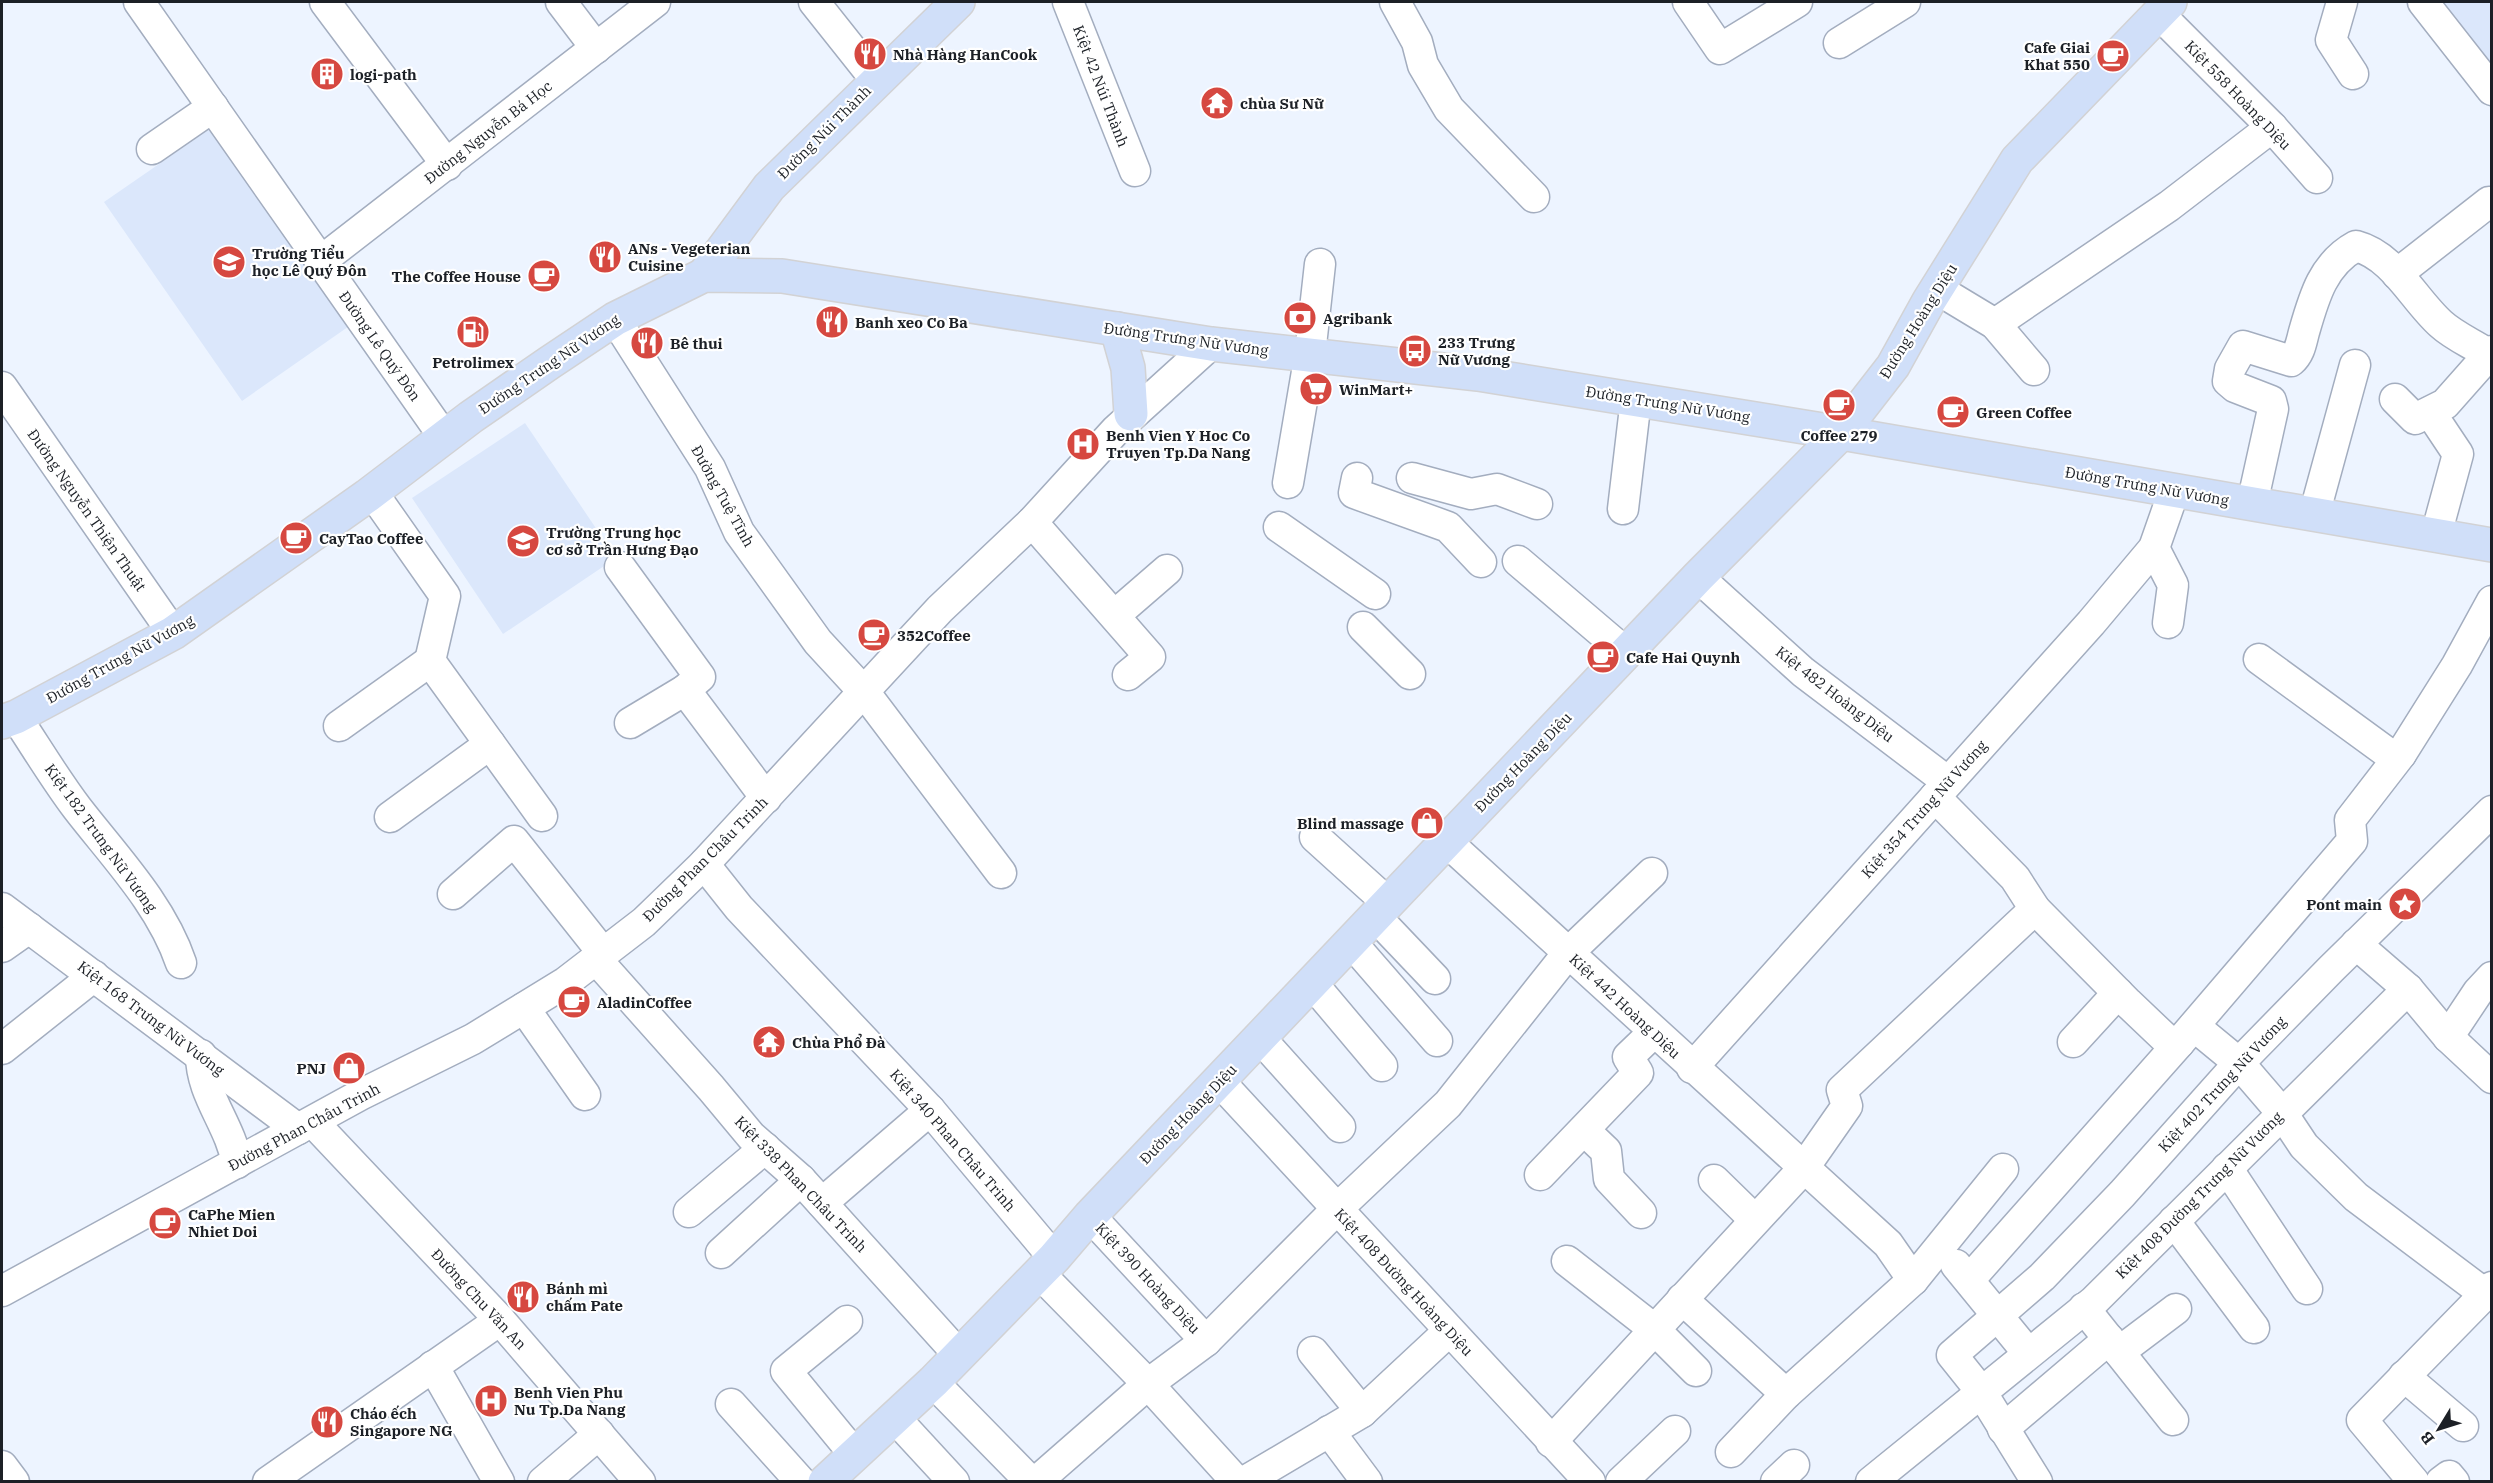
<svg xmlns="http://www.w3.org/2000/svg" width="2493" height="1483" font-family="'IBM Plex Serif',serif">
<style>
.built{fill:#dbe7fb}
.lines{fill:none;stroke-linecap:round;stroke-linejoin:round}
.minor-casing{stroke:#a3adbf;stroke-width:33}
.major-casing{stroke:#d2d2d4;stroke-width:36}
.minor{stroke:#fff;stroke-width:30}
.major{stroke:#d0dff9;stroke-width:33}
.labels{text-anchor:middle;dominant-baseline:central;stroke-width:4.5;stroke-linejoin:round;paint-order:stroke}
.poi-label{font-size:15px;font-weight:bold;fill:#1c2026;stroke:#fff;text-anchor:start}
.street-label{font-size:15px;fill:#1c2026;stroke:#fff}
</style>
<rect width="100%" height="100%" fill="#edf4ff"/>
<g class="built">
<polygon points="2435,2 2491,2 2491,73"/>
<polygon points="217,124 355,322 242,401 104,202"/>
<polygon points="525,423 616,558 503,634 412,498"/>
</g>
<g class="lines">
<defs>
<g id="minor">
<polyline points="139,2 444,437"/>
<polyline points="325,2 447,165"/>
<polyline points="561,2 596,48"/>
<polyline points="814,2 876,80"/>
<polyline points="1068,2 1135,171"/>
<polyline points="1395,2 1417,42 1423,65 1449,109 1534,197"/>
<polyline points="1688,2 1720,49 1797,2"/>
<polyline points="2342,2 2331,40 2353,74"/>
<polyline points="2423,2 2492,90"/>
<polyline points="2158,13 2272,127 2317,178"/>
<polyline points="1839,43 1905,2"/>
<polyline points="152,149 213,107"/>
<polyline points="321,261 655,2"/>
<polyline points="2397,274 2489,202"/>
<polyline points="1937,289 1995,324 2034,370"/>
<polyline points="615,319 710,468 739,532 818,642 865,693 1001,873"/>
<polyline points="1995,324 2169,206 2272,127"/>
<polyline points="2,387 173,633"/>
<polyline points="2395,399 2415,419 2445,404 2492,351"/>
<polyline points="2430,412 2458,454 2436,535"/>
<polyline points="1357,478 1354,493 1448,527 1481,562"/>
<polyline points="1412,478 1471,494 1497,489 1537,504"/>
<polyline points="1288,483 1310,354 1320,264"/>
<polyline points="372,492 445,596 430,661 542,816"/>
<path d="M2252,504l21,-95 -2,-8 -36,-14 -7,-6 2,-12 13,-23 48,15c9,-8 10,-18 13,-29 10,-35 19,-68 52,-86 38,10 57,53 85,78 13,12 32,20 47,30"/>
<polyline points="1623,509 1636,399"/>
<polyline points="2314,515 2355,365"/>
<polyline points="1032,522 1150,657 1128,675"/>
<polyline points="1279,527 1375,594"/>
<polyline points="2154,548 2173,585 2168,623"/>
<polyline points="1518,561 1626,653"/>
<polyline points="620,567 700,677 685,690 630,723"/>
<polyline points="1698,577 1803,672 1948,782"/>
<polyline points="1115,615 1167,570"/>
<polyline points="1363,627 1410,674"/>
<polyline points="2259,659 2392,756 2401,754 2457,665 2492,601"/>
<polyline points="685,690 766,798"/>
<path d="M16,717c20,30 39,62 61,91 37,48 84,96 104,155"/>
<polyline points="339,726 430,661"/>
<polyline points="1935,797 2015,878 2035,909 2128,1003 2167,1040 2179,1043"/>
<polyline points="390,817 490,744"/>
<polyline points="1315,837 1388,903"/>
<polyline points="1447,842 1888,1244 1913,1280"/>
<polyline points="704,864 739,908 930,1110 1054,1258"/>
<polyline points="453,894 514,841 603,953"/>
<polyline points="2,908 298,1129"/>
<polyline points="1375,916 1435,979"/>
<polyline points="1351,942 1437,1041"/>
<polyline points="2356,944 2408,989 2448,1037 2492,1078"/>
<polyline points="2,947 29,928"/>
<polyline points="596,959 711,1088 751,1136 801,1180 959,1355"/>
<polyline points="1312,983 1382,1066"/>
<polyline points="524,1008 585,1095"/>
<polyline points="2194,1026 2239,1063 2282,1113 2304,1146 2356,1197 2485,1294"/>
<polyline points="2448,1037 2478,992 2492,977"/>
<polyline points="1260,1038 1340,1127"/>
<polyline points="2073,1042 2118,993"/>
<polyline points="2,1049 94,976"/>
<path d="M201,1055c0,40 29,69 36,108"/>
<polyline points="1692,1068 2091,623 2154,548 2174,491"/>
<polyline points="1219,1081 1590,1482"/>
<polyline points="313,1122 500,1320 640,1482"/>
<polyline points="1584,1130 1606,1151 1609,1179 1641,1213"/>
<polyline points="2227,1168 2307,1289"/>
<polyline points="1540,1175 1638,1073 1628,1057 1654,1032"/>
<polyline points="1714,1180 1755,1220"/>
<polyline points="822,1203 930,1110"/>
<polyline points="689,1212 765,1148"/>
<polyline points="1090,1216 1206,1341"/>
<polyline points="2174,1221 2254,1328"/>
<polyline points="721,1253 801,1180"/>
<polyline points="1567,1261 1654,1329 1696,1371"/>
<polyline points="1956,1265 2028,1353"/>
<polyline points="1039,1273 1148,1384 1237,1482"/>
<polyline points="1969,1280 2179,1043 2352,841 2350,820 2401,754"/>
<polyline points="2,1291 360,1095 473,1039 566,982 644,922 704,864 940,609 1032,522 1116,430 1211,344"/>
<polyline points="1682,1299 1786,1394"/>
<polyline points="2084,1308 2173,1420"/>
<polyline points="847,1321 786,1371 855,1455"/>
<polyline points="2119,1352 2176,1309"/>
<polyline points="433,1366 499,1482"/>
<polyline points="2404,1376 2463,1426"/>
<polyline points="933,1382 1031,1482"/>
<polyline points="731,1404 801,1482"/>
<polyline points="1362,1412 1449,1331"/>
<polyline points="895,1418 954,1482"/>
<polyline points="2003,1429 2109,1339"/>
<polyline points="1329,1431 1367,1482"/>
<polyline points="1551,1442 1803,1169 1847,1106 1842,1090 2035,909"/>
<polyline points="1731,1452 1786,1394 1913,1280 2003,1169"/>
<polyline points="2,1466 14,1482"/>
<polyline points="268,1482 500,1320"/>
<polyline points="543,1482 599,1434"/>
<polyline points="1036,1482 1148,1384 1206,1341 1337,1209 1448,1104 1568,953 1652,873"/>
<polyline points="1244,1482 1362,1412 1313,1352"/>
<polyline points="1621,1482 1675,1431"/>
<polyline points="1776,1482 1794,1465"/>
<polyline points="1871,1482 2094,1301 2408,989"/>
<polyline points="2037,1482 1980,1390 1952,1355 2042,1277 2122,1194 2239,1063 2331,969 2492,811"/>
<polyline points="2414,1482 2362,1420 2492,1287"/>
<polyline points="2441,1482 2449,1476 2454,1482"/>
</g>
<g id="major">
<polyline points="704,275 769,187 958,2"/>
<polyline points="1117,329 1128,368 1131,414"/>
<polyline points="2,722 16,717 173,633 367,496 471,417 549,363 615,319 704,275 782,276 1211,344 1478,374 1841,433 2492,545"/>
<polyline points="825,1482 933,1382 1054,1258 1090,1216 1698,577 1841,433 1893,366 1929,301 2017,160 2170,2"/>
</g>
</defs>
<use href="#minor" class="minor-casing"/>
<use href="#major" class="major-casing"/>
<use href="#minor" class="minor"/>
<use href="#major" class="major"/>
</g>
<defs>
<symbol id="restaurant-disc" viewBox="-11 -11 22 22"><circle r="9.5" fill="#d64840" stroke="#fff"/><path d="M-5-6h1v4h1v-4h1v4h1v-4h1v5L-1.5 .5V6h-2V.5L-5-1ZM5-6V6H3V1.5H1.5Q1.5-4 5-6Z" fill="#fff"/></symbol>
<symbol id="cafe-disc" viewBox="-11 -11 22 22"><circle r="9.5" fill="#d64840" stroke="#fff"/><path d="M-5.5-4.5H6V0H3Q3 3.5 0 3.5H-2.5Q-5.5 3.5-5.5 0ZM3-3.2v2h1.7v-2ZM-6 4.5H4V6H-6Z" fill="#fff"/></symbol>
<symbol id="building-disc" viewBox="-11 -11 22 22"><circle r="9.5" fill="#d64840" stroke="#fff"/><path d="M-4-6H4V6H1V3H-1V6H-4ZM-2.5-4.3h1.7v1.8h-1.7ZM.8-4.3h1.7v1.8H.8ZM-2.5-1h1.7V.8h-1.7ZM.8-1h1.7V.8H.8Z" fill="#fff"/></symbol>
<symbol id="temple-disc" viewBox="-11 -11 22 22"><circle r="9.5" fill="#d64840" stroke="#fff"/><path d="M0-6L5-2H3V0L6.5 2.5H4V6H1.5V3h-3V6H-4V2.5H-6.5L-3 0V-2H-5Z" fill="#fff"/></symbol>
<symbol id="school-disc" viewBox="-11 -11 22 22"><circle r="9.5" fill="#d64840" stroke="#fff"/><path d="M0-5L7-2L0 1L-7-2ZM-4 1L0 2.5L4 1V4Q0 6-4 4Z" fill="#fff"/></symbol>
<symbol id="bank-disc" viewBox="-11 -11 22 22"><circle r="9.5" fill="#d64840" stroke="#fff"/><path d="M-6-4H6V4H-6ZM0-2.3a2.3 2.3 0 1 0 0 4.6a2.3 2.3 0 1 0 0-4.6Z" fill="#fff"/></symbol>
<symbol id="fuel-disc" viewBox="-11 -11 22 22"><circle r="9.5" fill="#d64840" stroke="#fff"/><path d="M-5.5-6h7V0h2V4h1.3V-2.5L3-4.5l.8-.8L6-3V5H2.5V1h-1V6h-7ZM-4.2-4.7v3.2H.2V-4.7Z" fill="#fff"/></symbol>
<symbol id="bus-disc" viewBox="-11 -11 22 22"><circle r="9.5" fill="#d64840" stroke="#fff"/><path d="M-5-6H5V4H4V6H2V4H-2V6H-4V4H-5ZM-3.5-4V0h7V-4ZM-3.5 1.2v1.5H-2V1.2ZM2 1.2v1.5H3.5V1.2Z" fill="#fff"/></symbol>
<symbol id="supermarket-disc" viewBox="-11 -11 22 22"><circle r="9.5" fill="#d64840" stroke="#fff"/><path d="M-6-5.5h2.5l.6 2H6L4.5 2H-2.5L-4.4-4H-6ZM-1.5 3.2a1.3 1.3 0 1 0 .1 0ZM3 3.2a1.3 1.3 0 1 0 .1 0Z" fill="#fff"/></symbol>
<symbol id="hospital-disc" viewBox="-11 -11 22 22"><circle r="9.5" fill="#d64840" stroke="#fff"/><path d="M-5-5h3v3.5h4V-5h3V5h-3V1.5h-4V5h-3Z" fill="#fff"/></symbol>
<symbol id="shop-disc" viewBox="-11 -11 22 22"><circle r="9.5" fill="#d64840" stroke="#fff"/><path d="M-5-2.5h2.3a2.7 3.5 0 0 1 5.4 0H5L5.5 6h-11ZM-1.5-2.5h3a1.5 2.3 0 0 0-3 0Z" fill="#fff"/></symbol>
<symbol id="sight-disc" viewBox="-11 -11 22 22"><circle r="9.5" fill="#d64840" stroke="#fff"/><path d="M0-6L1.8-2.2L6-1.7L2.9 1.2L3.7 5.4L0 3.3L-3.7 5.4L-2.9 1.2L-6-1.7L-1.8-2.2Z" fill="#fff"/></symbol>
</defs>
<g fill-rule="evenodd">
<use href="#restaurant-disc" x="851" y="35" width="38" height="38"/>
<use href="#cafe-disc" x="2094" y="37" width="38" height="38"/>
<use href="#building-disc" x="308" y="55" width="38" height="38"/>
<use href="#temple-disc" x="1198" y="84" width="38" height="38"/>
<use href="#restaurant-disc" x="586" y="238" width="38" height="38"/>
<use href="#school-disc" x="210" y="243" width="38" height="38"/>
<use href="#cafe-disc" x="525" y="257" width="38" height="38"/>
<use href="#bank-disc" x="1281" y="299" width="38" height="38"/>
<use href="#restaurant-disc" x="813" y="303" width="38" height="38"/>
<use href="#fuel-disc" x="454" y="313" width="38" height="38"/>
<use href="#restaurant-disc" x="628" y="324" width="38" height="38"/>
<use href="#bus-disc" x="1396" y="332" width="38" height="38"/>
<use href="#supermarket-disc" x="1297" y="370" width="38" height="38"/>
<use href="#cafe-disc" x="1820" y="386" width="38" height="38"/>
<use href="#cafe-disc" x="1934" y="393" width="38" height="38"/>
<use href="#hospital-disc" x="1064" y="425" width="38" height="38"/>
<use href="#cafe-disc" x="277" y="519" width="38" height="38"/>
<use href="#school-disc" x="504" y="522" width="38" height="38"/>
<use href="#cafe-disc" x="855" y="616" width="38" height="38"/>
<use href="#cafe-disc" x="1584" y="638" width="38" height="38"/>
<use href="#shop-disc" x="1408" y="804" width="38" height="38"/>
<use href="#sight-disc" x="2386" y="885" width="38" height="38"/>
<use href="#cafe-disc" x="555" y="983" width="38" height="38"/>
<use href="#temple-disc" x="750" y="1023" width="38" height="38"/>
<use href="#shop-disc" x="330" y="1049" width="38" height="38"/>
<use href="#cafe-disc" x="146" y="1204" width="38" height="38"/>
<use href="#restaurant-disc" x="504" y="1278" width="38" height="38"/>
<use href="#hospital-disc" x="472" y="1382" width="38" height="38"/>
<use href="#restaurant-disc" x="308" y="1403" width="38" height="38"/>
</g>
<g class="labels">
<g class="poi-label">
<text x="2090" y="47" text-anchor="end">Cafe Giai<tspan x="2090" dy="17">Khat 550</tspan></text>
<text x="893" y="54">Nhà Hàng HanCook</text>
<text x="350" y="74">logi-path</text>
<text x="1240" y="103">chùa Sư Nữ</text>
<text x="628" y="248">ANs - Vegeterian<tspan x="628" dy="17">Cuisine</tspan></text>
<text x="252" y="253">Trường Tiểu<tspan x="252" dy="17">học Lê Quý Đôn</tspan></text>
<text x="521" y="276" text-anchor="end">The Coffee House</text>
<text x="1323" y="318">Agribank</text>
<text x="855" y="322">Banh xeo Co Ba</text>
<text x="1438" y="342">233 Trưng<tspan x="1438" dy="17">Nữ Vương</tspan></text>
<text x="670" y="343">Bê thui</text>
<text x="473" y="362" text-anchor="middle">Petrolimex</text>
<text x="1339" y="389">WinMart+</text>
<text x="1976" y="412">Green Coffee</text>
<text x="1106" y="435">Benh Vien Y Hoc Co<tspan x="1106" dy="17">Truyen Tp.Da Nang</tspan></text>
<text x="1839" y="435" text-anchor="middle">Coffee 279</text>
<text x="546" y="532">Trường Trung học<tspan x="546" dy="17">cơ sở Trần Hưng Đạo</tspan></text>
<text x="319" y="538">CayTao Coffee</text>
<text x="897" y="635">352Coffee</text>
<text x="1626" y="657">Cafe Hai Quynh</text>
<text x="1404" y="823" text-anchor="end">Blind massage</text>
<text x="2382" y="904" text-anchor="end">Pont main</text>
<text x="597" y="1002">AladinCoffee</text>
<text x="792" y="1042">Chùa Phổ Đà</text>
<text x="326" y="1068" text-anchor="end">PNJ</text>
<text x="188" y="1214">CaPhe Mien<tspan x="188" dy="17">Nhiet Doi</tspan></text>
<text x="546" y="1288">Bánh mì<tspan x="546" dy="17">chấm Pate</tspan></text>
<text x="514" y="1392">Benh Vien Phu<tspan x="514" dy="17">Nu Tp.Da Nang</tspan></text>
<text x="350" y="1413">Cháo ếch<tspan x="350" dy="17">Singapore NG</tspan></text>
</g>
<g class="street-label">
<text transform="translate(1101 86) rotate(69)">Kiệt 42 Núi Thành</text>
<text transform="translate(2238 95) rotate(46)">Kiệt 558 Hoàng Diệu</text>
<text transform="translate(488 132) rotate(-38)">Đường Nguyễn Bá Học</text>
<text transform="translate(824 132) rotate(-45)">Đường Núi Thành</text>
<text transform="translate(1918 321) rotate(-58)">Đường Hoàng Diệu</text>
<text transform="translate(1186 339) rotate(8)">Đường Trưng Nữ Vương</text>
<text transform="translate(380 346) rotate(55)">Đường Lê Quý Đôn</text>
<text transform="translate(549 364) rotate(-34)">Đường Trưng Nữ Vương</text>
<text transform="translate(1668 404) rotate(9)">Đường Trưng Nữ Vương</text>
<text transform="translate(2147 486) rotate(10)">Đường Trưng Nữ Vương</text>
<text transform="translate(723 496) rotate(61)">Đường Tuệ Tĩnh</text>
<text transform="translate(87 510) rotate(55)">Đường Nguyễn Thiện Thuật</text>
<text transform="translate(120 659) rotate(-29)">Đường Trưng Nữ Vương</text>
<text transform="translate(1835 694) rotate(38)">Kiệt 482 Hoàng Diệu</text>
<text transform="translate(1523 762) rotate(-46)">Đường Hoàng Diệu</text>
<text transform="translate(1924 809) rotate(-48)">Kiệt 354 Trưng Nữ Vương</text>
<text transform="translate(101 838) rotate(54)">Kiệt 182 Trưng Nữ Vương</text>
<text transform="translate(705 859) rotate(-45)">Đường Phan Châu Trinh</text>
<text transform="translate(1625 1006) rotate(43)">Kiệt 442 Hoàng Diệu</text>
<text transform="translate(151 1018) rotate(37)">Kiệt 168 Trưng Nữ Vương</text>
<text transform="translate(2222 1084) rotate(-47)">Kiệt 402 Trưng Nữ Vương</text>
<text transform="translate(1188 1114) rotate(-46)">Đường Hoàng Diệu</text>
<text transform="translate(304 1127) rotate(-28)">Đường Phan Châu Trinh</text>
<text transform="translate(953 1140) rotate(49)">Kiệt 340 Phan Châu Trinh</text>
<text transform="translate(801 1184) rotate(46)">Kiệt 338 Phan Châu Trinh</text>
<text transform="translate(2199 1195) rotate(-45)">Kiệt 408 Đường Trưng Nữ Vương</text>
<text transform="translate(1148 1278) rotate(47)">Kiệt 390 Hoàng Diệu</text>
<text transform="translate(1404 1282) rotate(47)">Kiệt 408 Đường Hoàng Diệu</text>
<text transform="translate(479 1299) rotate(47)">Đường Chu Văn An</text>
</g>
</g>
<rect width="2493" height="1483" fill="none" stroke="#1c2026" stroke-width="6"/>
<g transform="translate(2439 1429) rotate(232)" stroke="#ffffff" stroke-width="4.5" paint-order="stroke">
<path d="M0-4.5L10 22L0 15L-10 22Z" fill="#1c2026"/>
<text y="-9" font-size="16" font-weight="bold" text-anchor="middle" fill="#1c2026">B</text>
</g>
</svg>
